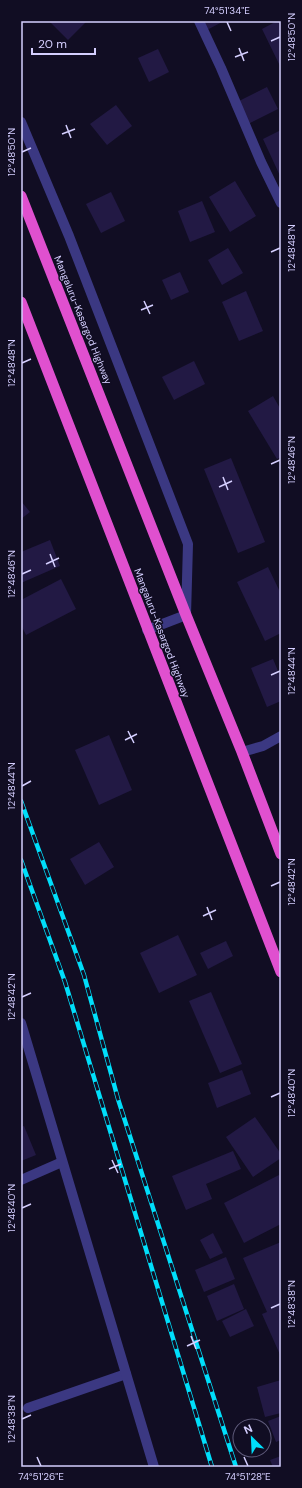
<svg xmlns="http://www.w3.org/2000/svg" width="302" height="1488" font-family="'DM Sans',sans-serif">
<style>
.building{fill:#221944}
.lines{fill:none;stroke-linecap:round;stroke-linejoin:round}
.service{stroke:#3b3882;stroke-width:10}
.minor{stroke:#3b3882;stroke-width:10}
.tertiary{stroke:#3b3882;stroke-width:10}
.trunk{stroke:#e050cf;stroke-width:11}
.rail-casing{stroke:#00defa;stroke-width:4.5}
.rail{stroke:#110d23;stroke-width:3;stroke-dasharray:9;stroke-linecap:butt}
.ticks{fill:none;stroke:#d5cfff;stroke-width:1.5}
.labels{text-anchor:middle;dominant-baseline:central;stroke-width:3;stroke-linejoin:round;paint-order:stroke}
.street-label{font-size:10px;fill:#d5cfff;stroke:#110d23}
.neatline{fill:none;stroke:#d5cfff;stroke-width:1.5}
.ticks-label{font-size:10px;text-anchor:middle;fill:#d5cfff}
</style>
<rect width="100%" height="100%" fill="#110d23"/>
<g class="building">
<polygon points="49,21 87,21 68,40"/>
<polygon points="200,21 224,21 205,31"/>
<polygon points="277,21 281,21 281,68 262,29"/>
<polygon points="158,49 169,72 149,82 138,58"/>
<polygon points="267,87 278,109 242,127 231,105"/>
<polygon points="116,105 132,126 107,145 90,124"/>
<polygon points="281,130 281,178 263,139"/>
<polygon points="235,181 256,216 230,232 209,197"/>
<polygon points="111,192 125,221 101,233 86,204"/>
<polygon points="202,201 215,232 190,242 178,211"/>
<polygon points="228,248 243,273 222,285 208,260"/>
<polygon points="180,272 189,292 171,300 162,280"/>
<polygon points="246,291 263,331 239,341 222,302"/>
<polygon points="194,361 205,384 174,400 162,377"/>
<polygon points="273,396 281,410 281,457 277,459 248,411"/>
<polygon points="231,458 265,542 238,553 204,469"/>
<polygon points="21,501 30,512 21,519"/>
<polygon points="50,540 60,566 21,583 21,552"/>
<polygon points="268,567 281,594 281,633 265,641 237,582"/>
<polygon points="61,579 76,609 26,635 21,625 21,600"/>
<polygon points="273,659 281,678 281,701 267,707 251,668"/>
<polygon points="109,735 132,790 99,805 75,750"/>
<polygon points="99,842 114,867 85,885 70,859"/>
<polygon points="178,935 197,975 159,993 140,953"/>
<polygon points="226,941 233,956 208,969 200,953"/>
<polygon points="211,992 242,1064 220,1073 189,1001"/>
<polygon points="242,1070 251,1094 217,1108 208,1083"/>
<polygon points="255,1117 281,1154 281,1158 253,1177 226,1137"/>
<polygon points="24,1126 36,1155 21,1161 21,1127"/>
<polygon points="233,1151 241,1169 206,1184 212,1199 186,1210 172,1176"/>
<polygon points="279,1175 281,1178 281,1224 244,1243 224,1203"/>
<polygon points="213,1233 223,1253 210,1259 200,1240"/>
<polygon points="281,1242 281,1357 262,1314 267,1312 243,1258"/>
<polygon points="226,1257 235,1279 204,1292 195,1270"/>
<polygon points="234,1284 244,1309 217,1321 207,1296"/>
<polygon points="246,1309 254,1326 230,1337 222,1321"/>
<polygon points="281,1380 281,1413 265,1417 257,1387"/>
<polygon points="281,1416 281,1440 276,1442 268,1421"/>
<polygon points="281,1456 281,1467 273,1467 270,1460"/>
</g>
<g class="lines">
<polyline class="service" points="28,1408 126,1374"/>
<g class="minor">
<polyline points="199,21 221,68 261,162 281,203"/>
<polyline points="242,752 263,746 281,736"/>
<polyline points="21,1180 62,1162"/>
</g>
<g class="tertiary">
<polyline points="21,122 69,236 188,544 186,615 147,630"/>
<polyline points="21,1023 154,1467"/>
</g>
<g class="trunk">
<polyline points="21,196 186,615 242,752 281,854"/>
<polyline points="21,302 281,972"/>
</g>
<defs>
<g id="rail">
<polyline points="21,801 84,975 118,1099 236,1467"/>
<polyline points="21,860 65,982 212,1467"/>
</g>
</defs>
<use href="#rail" class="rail-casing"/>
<use href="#rail" class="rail"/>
</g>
<path class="ticks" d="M227,22l4,9M271,41l9,-4M239,48l5,13M235,57l13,-5M66,125l5,13M62,134l13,-5M22,152l9,-4M271,252l9,-4M144,301l6,13M141,310l12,-5M22,363l9,-4M271,464l9,-4M223,477l5,13M219,487l13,-6M50,554l5,13M46,564l13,-6M22,574l9,-4M271,675l9,-4M128,731l6,12M125,740l12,-6M22,786l9,-5M271,886l9,-4M207,907l5,13M203,916l13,-6M22,997l9,-4M271,1097l9,-4M112,1160l6,13M109,1169l12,-5M22,1208l9,-4M271,1308l9,-4M191,1336l5,13M187,1346l13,-6M22,1419l9,-4M37,1457l4,9M244,1457l4,9"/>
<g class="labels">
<g class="street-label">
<text transform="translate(83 320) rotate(68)">Mangaluru-Kasargod Highway</text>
<text transform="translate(162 633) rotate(69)">Mangaluru-Kasargod Highway</text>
</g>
</g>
<rect width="302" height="1488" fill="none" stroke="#110d23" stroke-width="44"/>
<g transform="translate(252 1438) rotate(336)"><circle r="19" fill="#110d23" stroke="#5f5b7b"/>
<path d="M0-3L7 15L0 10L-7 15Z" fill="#00defa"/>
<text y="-6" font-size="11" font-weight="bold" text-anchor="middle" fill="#d5cfff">N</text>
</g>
<path d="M32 48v6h63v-6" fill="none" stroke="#d5cfff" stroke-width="2"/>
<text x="38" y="48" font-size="12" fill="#d5cfff" stroke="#110d23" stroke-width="3" paint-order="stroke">20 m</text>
<rect x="22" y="22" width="258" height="1444" class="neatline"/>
<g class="ticks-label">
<text x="227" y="14">74°51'34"E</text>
<text transform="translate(291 37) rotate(-90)" y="4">12°48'50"N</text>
<text transform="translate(11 152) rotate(-90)" y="4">12°48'50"N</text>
<text transform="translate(291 248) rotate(-90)" y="4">12°48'48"N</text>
<text transform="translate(11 363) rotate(-90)" y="4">12°48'48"N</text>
<text transform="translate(291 460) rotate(-90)" y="4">12°48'46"N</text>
<text transform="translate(11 574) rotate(-90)" y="4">12°48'46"N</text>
<text transform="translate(291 671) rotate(-90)" y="4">12°48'44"N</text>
<text transform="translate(11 786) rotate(-90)" y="4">12°48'44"N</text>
<text transform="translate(291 882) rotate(-90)" y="4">12°48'42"N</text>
<text transform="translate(11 997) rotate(-90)" y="4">12°48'42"N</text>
<text transform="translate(291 1093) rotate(-90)" y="4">12°48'40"N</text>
<text transform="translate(11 1208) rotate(-90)" y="4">12°48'40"N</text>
<text transform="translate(291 1304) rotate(-90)" y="4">12°48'38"N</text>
<text transform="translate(11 1419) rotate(-90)" y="4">12°48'38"N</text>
<text x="41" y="1480">74°51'26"E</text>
<text x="248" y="1480">74°51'28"E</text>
</g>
</svg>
